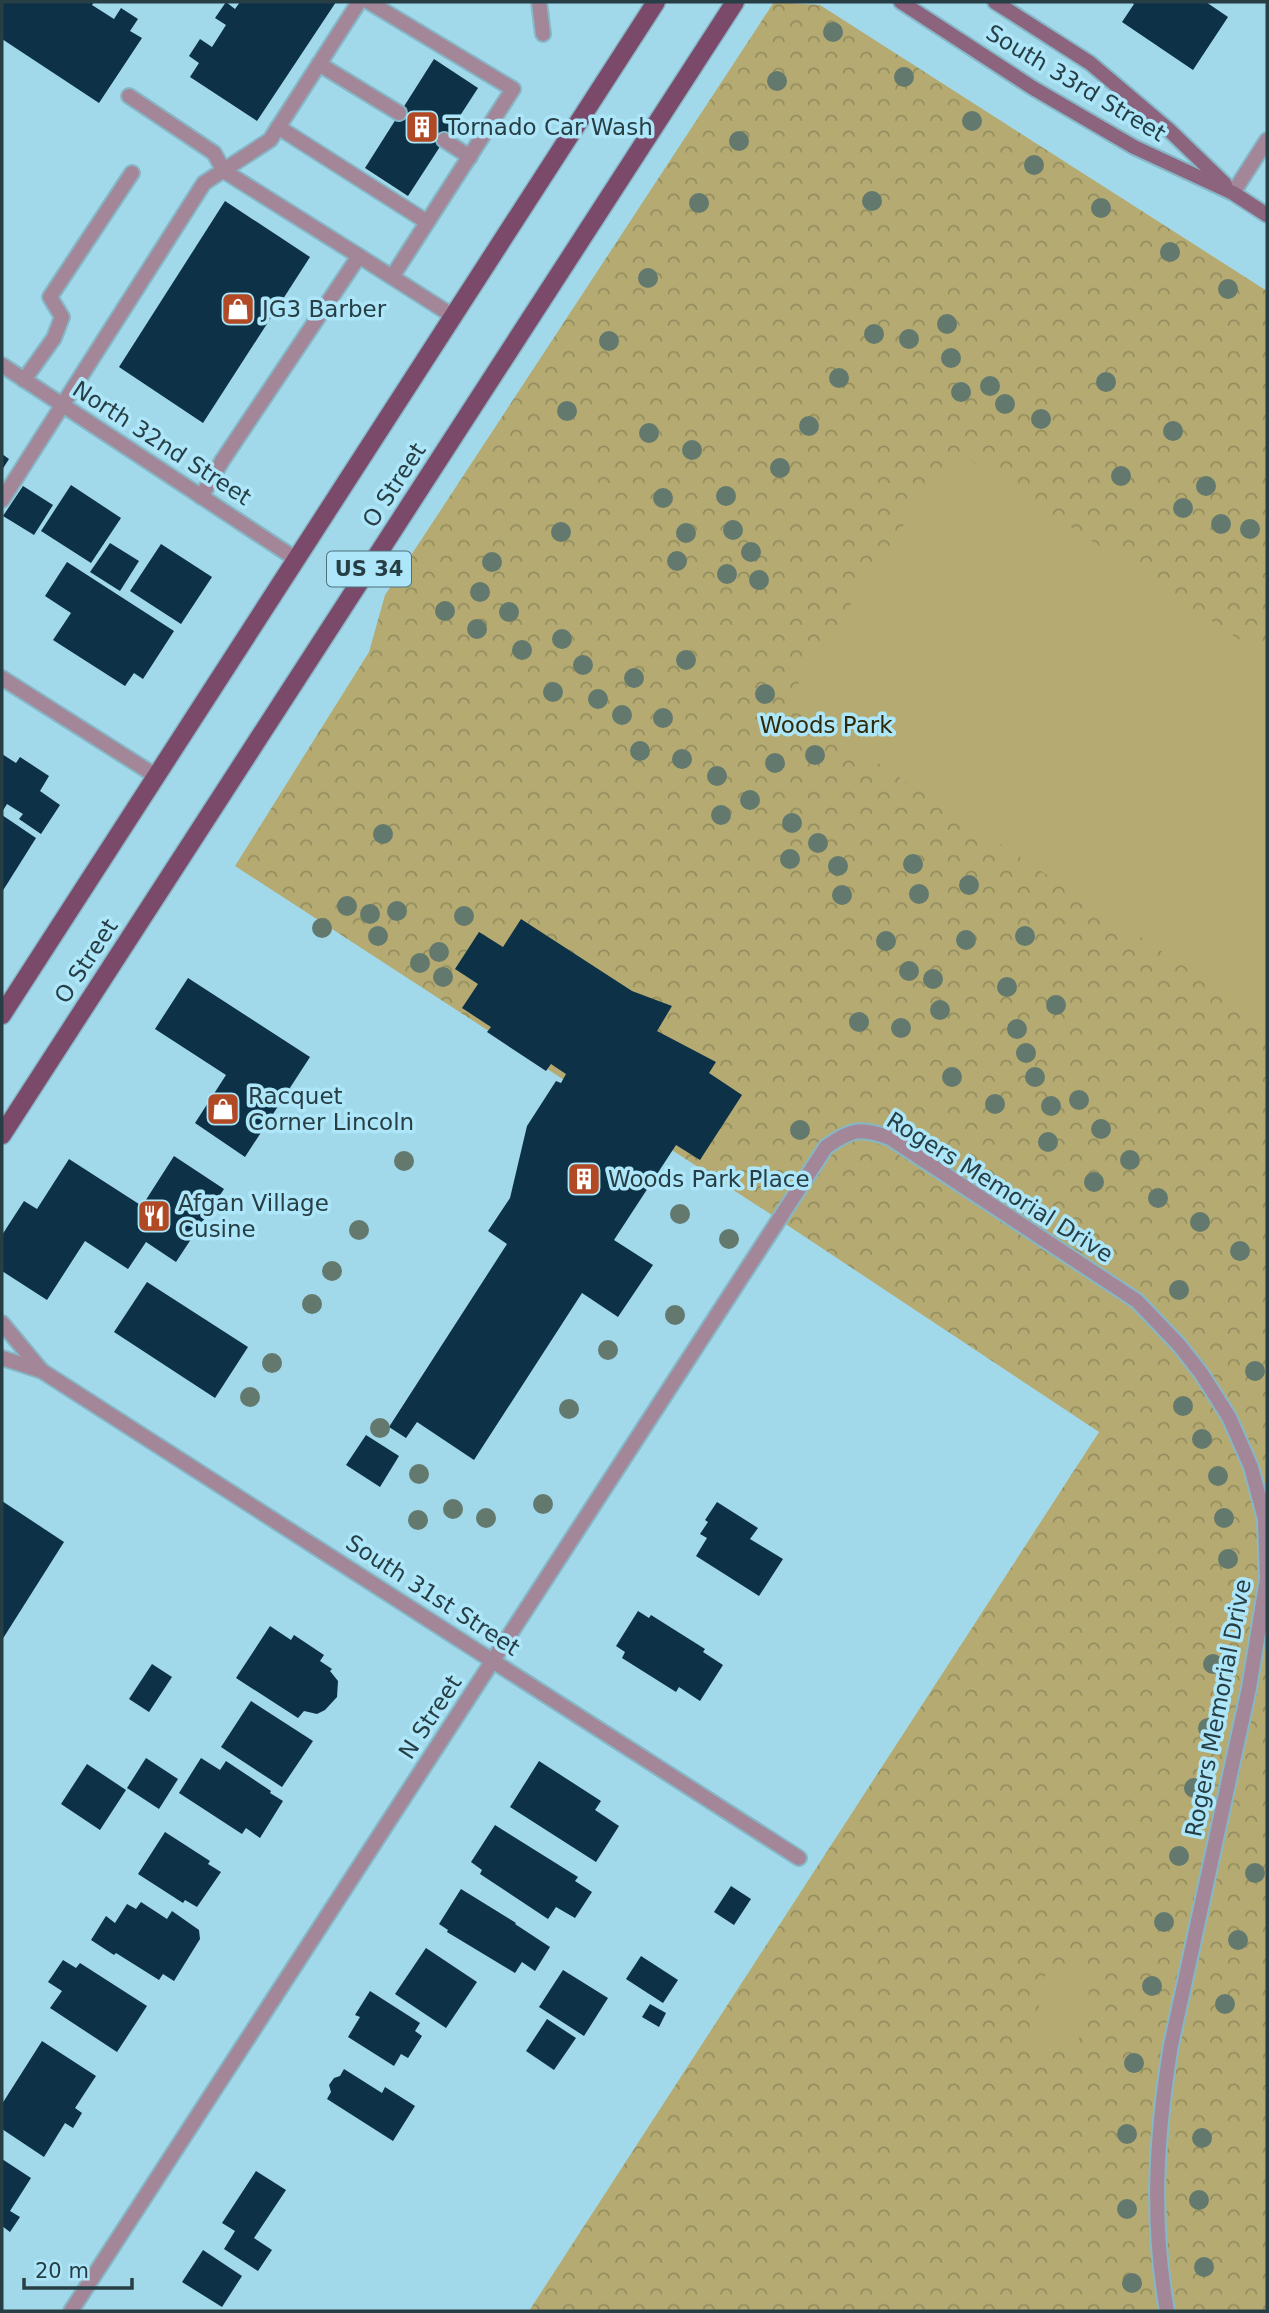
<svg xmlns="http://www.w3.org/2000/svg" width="1269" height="2313" font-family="'DejaVu Sans',sans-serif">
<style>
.park{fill:url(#park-crowns)}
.pitch{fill:#b5ab72}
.building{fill:#0d3147}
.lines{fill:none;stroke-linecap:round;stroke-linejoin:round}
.lane-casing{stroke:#86b7c6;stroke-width:18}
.street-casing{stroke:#86b7c6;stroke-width:18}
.secondary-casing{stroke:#86b7c6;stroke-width:18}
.primary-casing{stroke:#86b7c6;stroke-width:21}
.lane{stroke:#a38799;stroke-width:14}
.street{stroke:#a38799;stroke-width:14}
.secondary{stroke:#8c647e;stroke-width:14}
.primary{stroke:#7b4a6b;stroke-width:18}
.tree{fill:#63796e}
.labels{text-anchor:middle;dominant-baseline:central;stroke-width:7;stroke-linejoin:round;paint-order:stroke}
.shield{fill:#ade6f8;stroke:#4f707b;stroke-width:2}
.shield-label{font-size:21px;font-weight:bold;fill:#273e45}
.street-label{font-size:23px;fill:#273e45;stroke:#ade6f8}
.poi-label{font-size:23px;fill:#273e45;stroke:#ade6f8;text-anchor:start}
.park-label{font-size:23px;fill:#302a09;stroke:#ade6f8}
</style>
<defs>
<pattern id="park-crowns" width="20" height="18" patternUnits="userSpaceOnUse" patternTransform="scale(1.75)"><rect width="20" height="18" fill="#b5ab72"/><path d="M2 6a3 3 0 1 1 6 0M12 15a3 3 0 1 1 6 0" fill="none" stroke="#938d5f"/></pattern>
</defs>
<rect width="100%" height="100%" fill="#a1d9ea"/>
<polygon class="park" points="774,2 820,5 1267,291 1267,2311 529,2311 1099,1432 778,1219 235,866 369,652 385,595"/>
<g class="pitch">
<polygon points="954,449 1267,658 1267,1021 786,702"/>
<polygon points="1048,1963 1093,1972 1076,2054 1031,2044"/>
</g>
<g class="building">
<polygon points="2,2 94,2 92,5 114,19 121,8 138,19 130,31 142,38 99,103 2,39"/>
<polygon points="226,2 235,9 240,2 336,2 257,121 190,77 199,63 189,56 200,39 212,47 226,25 215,18"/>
<polygon points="1131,2 1206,2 1228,17 1193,70 1122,22 1134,4"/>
<polygon points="434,59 478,88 408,196 365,168"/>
<polygon points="225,201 310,257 203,423 119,367"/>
<polygon points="2,454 9,459 2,470"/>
<polygon points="71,485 121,518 91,563 41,531"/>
<polygon points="23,486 53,505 34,535 3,516"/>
<polygon points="110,543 139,561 120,591 90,572"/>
<polygon points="161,544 212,577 181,624 130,591"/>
<polygon points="67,562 174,631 143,679 134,673 125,686 53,640 71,613 45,596"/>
<polygon points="2,754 16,763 20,757 49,776 40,791 60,805 41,834 19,819 23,814 7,804 2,812"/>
<polygon points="2,815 36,838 2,892"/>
<polygon points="521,919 632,991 672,1006 657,1031 716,1062 709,1073 742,1095 700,1160 676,1145 614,1240 653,1265 618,1317 582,1293 474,1460 417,1422 406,1438 389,1427 507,1244 488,1231 510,1198 527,1126 556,1081 561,1083 566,1074 551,1064 546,1071 487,1032 491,1027 462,1008 478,984 455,969 479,932 503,947"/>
<polygon points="188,978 310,1057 245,1157 195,1123 226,1075 155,1029"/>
<polygon points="174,1156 224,1189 176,1262 146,1242 128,1269 85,1241 47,1300 2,1271 2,1235 24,1201 37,1209 69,1159 142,1206"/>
<polygon points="147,1282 248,1347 215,1398 114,1332"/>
<polygon points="366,1435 399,1456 380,1487 346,1465"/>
<polygon points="2,1501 64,1542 2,1640"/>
<polygon points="717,1502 758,1528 750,1539 783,1559 759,1596 696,1556 707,1538 700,1534 708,1522 705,1520"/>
<polygon points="638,1611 649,1618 651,1615 705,1649 703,1652 723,1665 700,1701 679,1687 676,1692 622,1658 625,1652 616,1646"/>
<polygon points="270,1626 291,1640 294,1635 324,1655 320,1661 332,1669 330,1671 338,1681 337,1697 325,1710 317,1714 304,1711 298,1718 236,1678"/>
<polygon points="152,1664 172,1677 149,1712 129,1699"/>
<polygon points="251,1701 313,1741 282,1787 221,1747"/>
<polygon points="146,1758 178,1779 159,1809 127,1788"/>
<polygon points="201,1758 220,1770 226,1761 271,1791 270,1793 283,1801 260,1838 246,1828 242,1834 179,1793"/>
<polygon points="539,1761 601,1801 595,1810 619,1826 596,1862 510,1807"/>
<polygon points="87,1764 126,1790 100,1830 61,1804"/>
<polygon points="495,1825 578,1877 575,1881 592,1892 575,1918 556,1907 548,1919 480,1874 482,1870 471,1862"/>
<polygon points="165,1832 210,1861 208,1864 221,1872 197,1907 185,1900 183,1903 138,1874"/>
<polygon points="731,1886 751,1899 734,1925 714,1912"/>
<polygon points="461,1889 516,1923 515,1924 550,1947 535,1971 522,1962 515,1973 447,1932 448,1930 439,1924"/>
<polygon points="141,1902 167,1919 172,1911 199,1930 200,1939 174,1981 163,1974 159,1980 116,1953 114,1955 91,1940 106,1916 115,1923 127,1904 136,1909"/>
<polygon points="426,1948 477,1982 446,2028 395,1994"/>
<polygon points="641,1956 678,1980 663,2003 626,1979"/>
<polygon points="63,1960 76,1968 80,1963 147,2006 117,2052 50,2008 62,1991 48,1982"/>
<polygon points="563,1970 608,1998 584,2036 539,2007"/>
<polygon points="370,1991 420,2023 415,2031 422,2036 408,2058 401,2054 394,2066 348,2037 360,2017 355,2015"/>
<polygon points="650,2004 666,2013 659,2027 642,2017"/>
<polygon points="547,2019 576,2038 554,2070 526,2051"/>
<polygon points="42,2041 96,2076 75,2108 82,2113 73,2128 65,2123 44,2157 2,2129 2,2104"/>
<polygon points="344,2069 382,2093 385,2087 415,2106 393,2141 327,2099 331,2092 329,2085 334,2078 340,2076"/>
<polygon points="2,2159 31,2178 10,2211 20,2217 10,2232 2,2226"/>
<polygon points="256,2171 286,2190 254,2238 272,2250 258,2271 224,2249 235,2231 222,2223"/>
<polygon points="203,2250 242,2276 222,2307 182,2282"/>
</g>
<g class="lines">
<defs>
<g id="lane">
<polyline points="369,2 513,89 392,277"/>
<polyline points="539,2 543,34"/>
<polyline points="319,64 399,113"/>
<polyline points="129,96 214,153 224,171 359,256"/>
<polyline points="278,127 427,222"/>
<polyline points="444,140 470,157"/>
<polyline points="24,380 54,338 62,317 50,297 132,173"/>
<polyline points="201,497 222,461 359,256 453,316"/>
<polyline points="2,500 204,183 270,140 359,2"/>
<polyline points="2,678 156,776"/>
<path d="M826,1147c26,-18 34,-20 64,-9l247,163 42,44 22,28 28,44 22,50 14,52 2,60 -18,109 -78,357c-15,91 -20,175 -4,266"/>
</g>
<g id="street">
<polyline points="1233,193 1267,140"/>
<polyline points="2,365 296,559"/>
<polyline points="2,1323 41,1370"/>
<polyline points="2,1358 42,1371 799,1858"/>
<polyline points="71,2311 826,1147"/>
</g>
<g id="secondary">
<polyline points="901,2 1033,88 1134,147 1233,193 1267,215"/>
<polyline points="995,2 1090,63 1168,129 1225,184"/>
</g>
<g id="primary">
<polyline points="2,1015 656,2"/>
<polyline points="2,1135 735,2"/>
</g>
</defs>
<use href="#lane" class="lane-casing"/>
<use href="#street" class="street-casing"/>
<use href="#secondary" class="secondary-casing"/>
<use href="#primary" class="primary-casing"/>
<use href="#lane" class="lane"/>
<use href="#street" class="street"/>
<use href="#secondary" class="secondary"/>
<use href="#primary" class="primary"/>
</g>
<g class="tree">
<circle cx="833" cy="32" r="10"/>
<circle cx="904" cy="77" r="10"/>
<circle cx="777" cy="81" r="10"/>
<circle cx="972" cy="121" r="10"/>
<circle cx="739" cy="141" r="10"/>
<circle cx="1034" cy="165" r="10"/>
<circle cx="872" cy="201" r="10"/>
<circle cx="699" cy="203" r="10"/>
<circle cx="1101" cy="208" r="10"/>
<circle cx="1170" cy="252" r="10"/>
<circle cx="648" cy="278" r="10"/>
<circle cx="1228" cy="289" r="10"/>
<circle cx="947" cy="324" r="10"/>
<circle cx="874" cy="334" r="10"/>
<circle cx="909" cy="339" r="10"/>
<circle cx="609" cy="341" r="10"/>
<circle cx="951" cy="358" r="10"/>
<circle cx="839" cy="378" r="10"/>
<circle cx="1106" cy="382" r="10"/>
<circle cx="990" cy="386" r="10"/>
<circle cx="961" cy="392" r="10"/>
<circle cx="1005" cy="404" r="10"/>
<circle cx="567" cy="411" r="10"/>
<circle cx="1041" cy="419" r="10"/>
<circle cx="809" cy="426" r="10"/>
<circle cx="1173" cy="431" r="10"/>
<circle cx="649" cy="433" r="10"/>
<circle cx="692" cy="450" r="10"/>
<circle cx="780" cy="468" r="10"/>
<circle cx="1121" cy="476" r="10"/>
<circle cx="1206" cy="486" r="10"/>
<circle cx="726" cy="496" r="10"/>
<circle cx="663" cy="498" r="10"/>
<circle cx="1183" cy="508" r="10"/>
<circle cx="1221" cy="524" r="10"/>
<circle cx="1250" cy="529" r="10"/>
<circle cx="733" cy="530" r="10"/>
<circle cx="561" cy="532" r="10"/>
<circle cx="686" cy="533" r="10"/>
<circle cx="751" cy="552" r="10"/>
<circle cx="677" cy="561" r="10"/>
<circle cx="492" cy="562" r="10"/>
<circle cx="727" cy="574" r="10"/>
<circle cx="759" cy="580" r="10"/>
<circle cx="480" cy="592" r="10"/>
<circle cx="445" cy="611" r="10"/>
<circle cx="509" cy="612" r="10"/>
<circle cx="477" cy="629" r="10"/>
<circle cx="562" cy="639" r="10"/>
<circle cx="522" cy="650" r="10"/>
<circle cx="686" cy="660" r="10"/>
<circle cx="583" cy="665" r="10"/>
<circle cx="634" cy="678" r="10"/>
<circle cx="553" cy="692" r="10"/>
<circle cx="765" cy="694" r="10"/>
<circle cx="598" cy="699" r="10"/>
<circle cx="622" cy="715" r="10"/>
<circle cx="663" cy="718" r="10"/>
<circle cx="640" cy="751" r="10"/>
<circle cx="815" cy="755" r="10"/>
<circle cx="682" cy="759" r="10"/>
<circle cx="775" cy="763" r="10"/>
<circle cx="717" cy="776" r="10"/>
<circle cx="750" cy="800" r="10"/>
<circle cx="721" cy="815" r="10"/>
<circle cx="792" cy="823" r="10"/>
<circle cx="383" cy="834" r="10"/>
<circle cx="818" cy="843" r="10"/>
<circle cx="790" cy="859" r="10"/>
<circle cx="913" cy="864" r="10"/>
<circle cx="838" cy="866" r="10"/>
<circle cx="969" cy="885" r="10"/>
<circle cx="919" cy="894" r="10"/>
<circle cx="842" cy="895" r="10"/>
<circle cx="347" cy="906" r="10"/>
<circle cx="397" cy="911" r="10"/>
<circle cx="370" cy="914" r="10"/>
<circle cx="464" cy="916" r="10"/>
<circle cx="322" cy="928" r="10"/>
<circle cx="378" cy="936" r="10"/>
<circle cx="1025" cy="936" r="10"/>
<circle cx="966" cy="940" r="10"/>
<circle cx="886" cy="941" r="10"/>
<circle cx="439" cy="952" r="10"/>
<circle cx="420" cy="963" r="10"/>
<circle cx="909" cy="971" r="10"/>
<circle cx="443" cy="977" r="10"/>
<circle cx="933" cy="979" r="10"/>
<circle cx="1007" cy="987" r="10"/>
<circle cx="1056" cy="1005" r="10"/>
<circle cx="940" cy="1010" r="10"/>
<circle cx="859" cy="1022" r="10"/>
<circle cx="901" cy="1028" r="10"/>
<circle cx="1017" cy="1029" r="10"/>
<circle cx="1026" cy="1053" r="10"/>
<circle cx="952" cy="1077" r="10"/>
<circle cx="1035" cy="1077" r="10"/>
<circle cx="1079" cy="1100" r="10"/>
<circle cx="995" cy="1104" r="10"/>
<circle cx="1051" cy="1106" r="10"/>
<circle cx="1101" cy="1129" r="10"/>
<circle cx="800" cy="1130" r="10"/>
<circle cx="1048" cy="1142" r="10"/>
<circle cx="1130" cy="1160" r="10"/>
<circle cx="404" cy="1161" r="10"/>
<circle cx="1094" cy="1182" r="10"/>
<circle cx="1158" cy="1198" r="10"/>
<circle cx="680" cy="1214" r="10"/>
<circle cx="1200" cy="1222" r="10"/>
<circle cx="359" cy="1230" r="10"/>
<circle cx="729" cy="1239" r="10"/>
<circle cx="1240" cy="1251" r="10"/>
<circle cx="332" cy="1271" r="10"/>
<circle cx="1179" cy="1290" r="10"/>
<circle cx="312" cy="1304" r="10"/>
<circle cx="675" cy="1315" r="10"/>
<circle cx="608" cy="1350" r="10"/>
<circle cx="272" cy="1363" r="10"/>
<circle cx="1255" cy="1371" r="10"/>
<circle cx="250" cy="1397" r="10"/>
<circle cx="1183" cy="1406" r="10"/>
<circle cx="569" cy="1409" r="10"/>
<circle cx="380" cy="1428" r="10"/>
<circle cx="1202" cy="1439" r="10"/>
<circle cx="419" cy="1474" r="10"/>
<circle cx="1218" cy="1476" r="10"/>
<circle cx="543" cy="1504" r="10"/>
<circle cx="453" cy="1509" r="10"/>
<circle cx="486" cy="1518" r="10"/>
<circle cx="1224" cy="1518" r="10"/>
<circle cx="418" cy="1520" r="10"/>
<circle cx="1228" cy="1559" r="10"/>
<circle cx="1213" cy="1664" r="10"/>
<circle cx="1208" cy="1728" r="10"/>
<circle cx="1194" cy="1788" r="10"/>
<circle cx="1179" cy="1856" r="10"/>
<circle cx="1255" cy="1873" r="10"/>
<circle cx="1164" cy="1922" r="10"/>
<circle cx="1238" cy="1940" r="10"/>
<circle cx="1152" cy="1986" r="10"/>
<circle cx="1225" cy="2004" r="10"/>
<circle cx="1134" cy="2063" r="10"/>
<circle cx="1127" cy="2134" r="10"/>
<circle cx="1202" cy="2138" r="10"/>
<circle cx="1199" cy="2200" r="10"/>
<circle cx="1127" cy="2209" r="10"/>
<circle cx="1204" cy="2267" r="10"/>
<circle cx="1132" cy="2283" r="10"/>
</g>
<defs>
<symbol id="building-square" viewBox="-11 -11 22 22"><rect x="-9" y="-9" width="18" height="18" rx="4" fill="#b14a24" stroke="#ade6f8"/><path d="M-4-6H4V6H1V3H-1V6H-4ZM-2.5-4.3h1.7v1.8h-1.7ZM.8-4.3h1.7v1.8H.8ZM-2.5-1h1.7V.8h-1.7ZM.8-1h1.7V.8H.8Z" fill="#fff"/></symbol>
<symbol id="shop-square" viewBox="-11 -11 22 22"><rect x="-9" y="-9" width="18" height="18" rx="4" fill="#b14a24" stroke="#ade6f8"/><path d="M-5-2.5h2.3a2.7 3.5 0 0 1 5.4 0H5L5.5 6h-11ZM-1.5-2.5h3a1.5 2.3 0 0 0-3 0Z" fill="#fff"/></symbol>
<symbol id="restaurant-square" viewBox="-11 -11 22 22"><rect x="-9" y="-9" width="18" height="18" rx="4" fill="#b14a24" stroke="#ade6f8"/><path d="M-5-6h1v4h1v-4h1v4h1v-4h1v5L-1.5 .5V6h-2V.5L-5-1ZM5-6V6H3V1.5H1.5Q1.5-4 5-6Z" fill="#fff"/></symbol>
</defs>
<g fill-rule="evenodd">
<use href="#building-square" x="403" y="108" width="38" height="38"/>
<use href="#shop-square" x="219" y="290" width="38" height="38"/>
<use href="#shop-square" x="204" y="1090" width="38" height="38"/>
<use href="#building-square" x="565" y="1160" width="38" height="38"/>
<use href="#restaurant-square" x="135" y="1197" width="38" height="38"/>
</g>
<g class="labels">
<rect class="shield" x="327" y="551.5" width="84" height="35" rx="5"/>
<g class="shield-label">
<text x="369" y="569">US 34</text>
</g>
<g class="street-label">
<text transform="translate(1076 83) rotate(31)">South 33rd Street</text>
<text transform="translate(162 443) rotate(33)">North 32nd Street</text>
<text transform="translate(394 485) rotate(-57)">O Street</text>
<text transform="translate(86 961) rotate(-57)">O Street</text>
<text transform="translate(1000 1187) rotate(32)">Rogers Memorial Drive</text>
<text transform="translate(433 1595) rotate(33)">South 31st Street</text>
<text transform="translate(1218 1708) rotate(-79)">Rogers Memorial Drive</text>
<text transform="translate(430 1717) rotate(-57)">N Street</text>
</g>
<g class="poi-label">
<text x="446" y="127">Tornado Car Wash</text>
<text x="262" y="309">JG3 Barber</text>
<text x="248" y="1096">Racquet<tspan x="248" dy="26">Corner Lincoln</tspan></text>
<text x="608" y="1179">Woods Park Place</text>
<text x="178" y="1203">Afgan Village<tspan x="178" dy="26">Cusine</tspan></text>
</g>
<g class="park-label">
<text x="826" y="725">Woods Park</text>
</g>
</g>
<rect width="1269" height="2313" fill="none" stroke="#273e45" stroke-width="7"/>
<path d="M24 2278v10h108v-10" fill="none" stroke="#273e45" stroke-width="3.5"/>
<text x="35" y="2278" font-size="21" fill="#273e45" stroke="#ade6f8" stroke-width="5" paint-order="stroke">20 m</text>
</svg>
